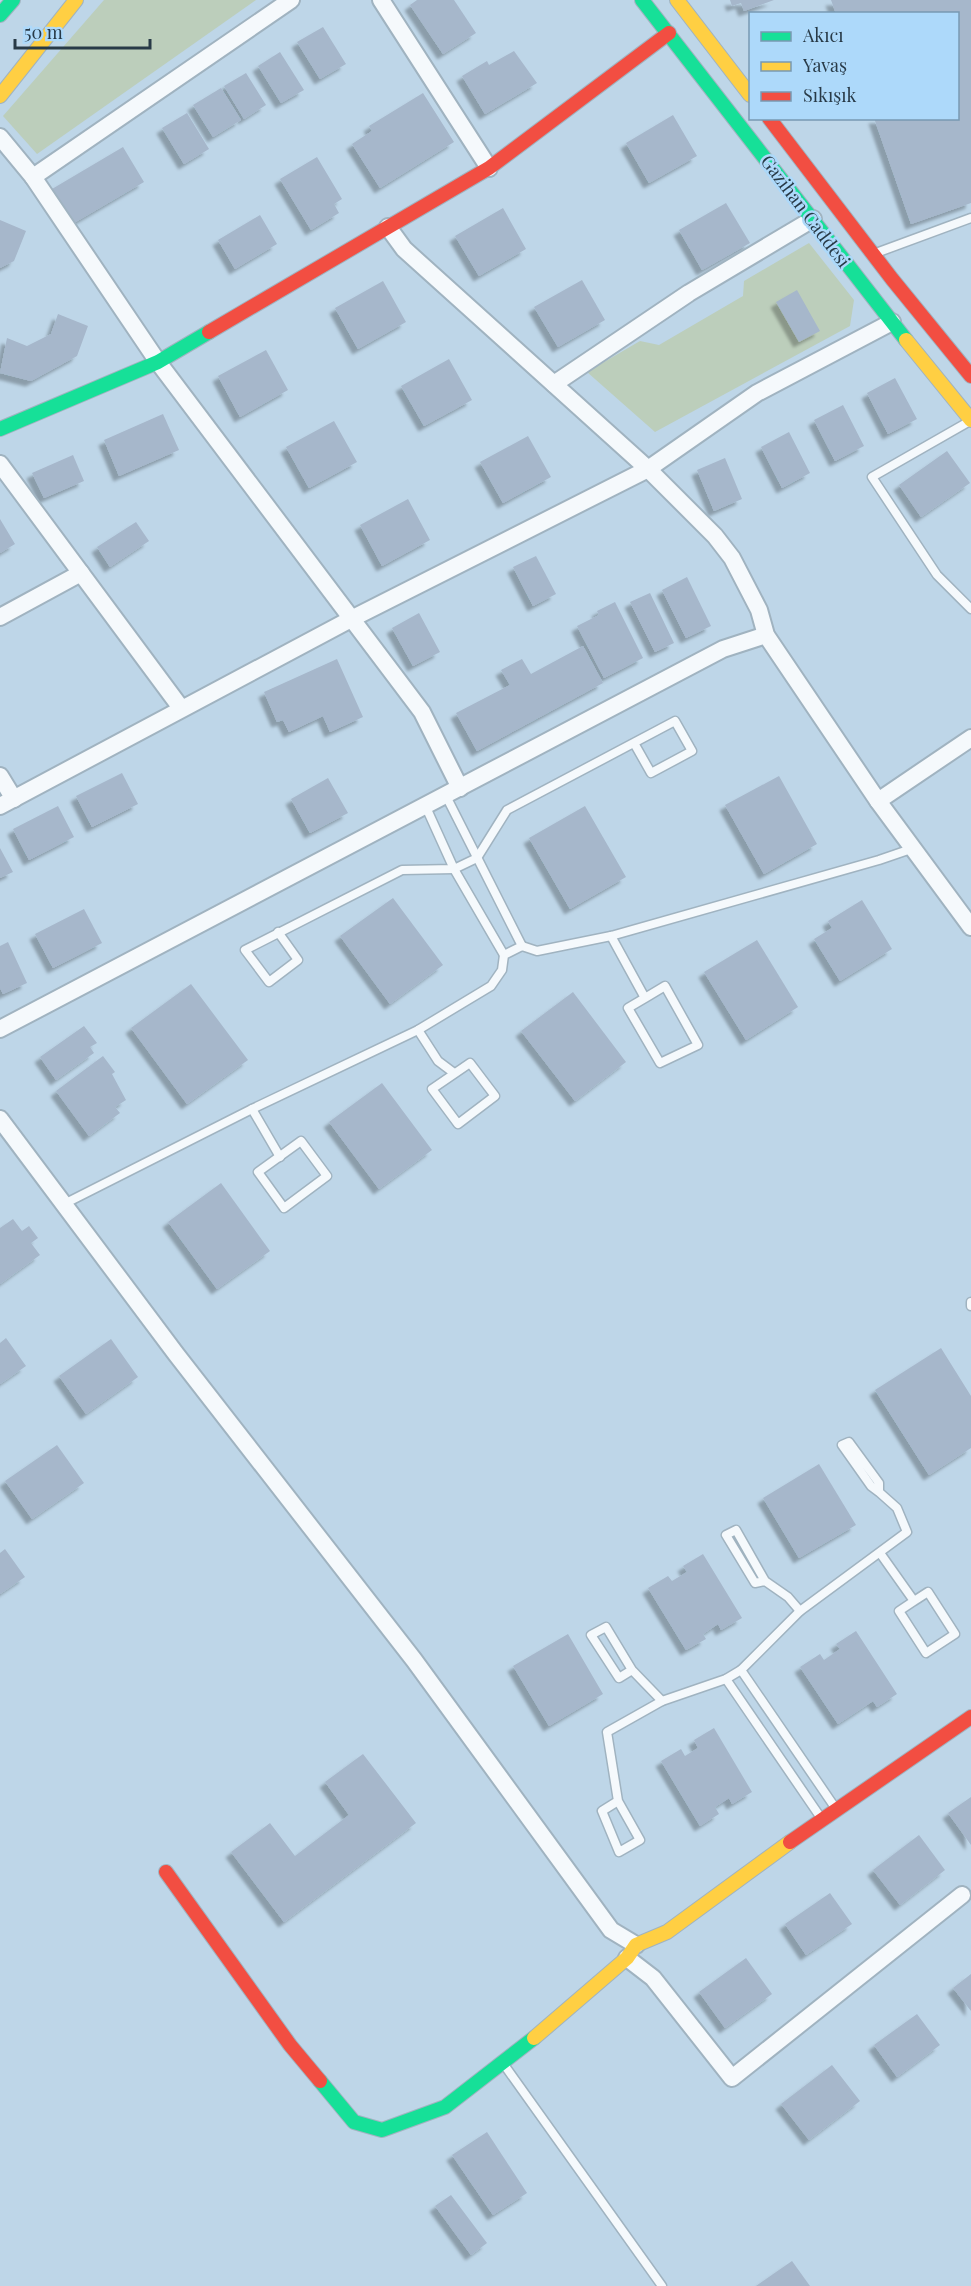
<svg xmlns="http://www.w3.org/2000/svg" width="971" height="2286" font-family="'Playfair Display',serif">
<style>
.green{fill:#bccebb}
.building{fill:#a6b7cb;filter:url(#shadow)}
.lines{fill:none;stroke-linecap:round;stroke-linejoin:round}
.lane-casing{stroke:#a0b3c0;stroke-width:11}
.street-casing{stroke:#a0b3c0;stroke-width:20}
.fast-casing{stroke:#a0b3c0;stroke-width:16}
.slow-casing{stroke:#a0b3c0;stroke-width:16}
.jam-casing{stroke:#a0b3c0;stroke-width:16}
.lane{stroke:#f5f9fc;stroke-width:8}
.street{stroke:#f5f9fc;stroke-width:16}
.fast{stroke:#16e098;stroke-width:14}
.slow{stroke:#ffcf43;stroke-width:14}
.jam{stroke:#f24e42;stroke-width:14}
.labels{text-anchor:middle;dominant-baseline:central;stroke-width:5;stroke-linejoin:round;paint-order:stroke}
.street-label{font-size:18px;fill:#283a47;stroke:#add9fa}
</style>
<defs>
<filter id="shadow"><feDropShadow dx="-5.5" dy="5.5" stdDeviation="1.5" flood-color="#0004"/></filter>
</defs>
<rect width="100%" height="100%" fill="#bed6e8"/>
<g class="green">
<polygon points="104,0 256,0 37,154 3,116"/>
<polygon points="809,243 854,300 850,326 655,432 587,372 640,341 659,345 743,296 744,281"/>
</g>
<g class="building">
<polygon points="417,0 454,0 476,33 443,54 410,5"/>
<polygon points="730,0 774,0 744,11 741,3 732,6"/>
<polygon points="831,0 971,0 971,203 911,224 874,118 958,118 958,14 836,14"/>
<polygon points="323,27 346,64 320,79 297,42"/>
<polygon points="514,51 537,83 485,114 462,76 487,61 489,65"/>
<polygon points="280,52 304,90 281,103 258,66"/>
<polygon points="246,73 266,105 244,119 224,86"/>
<polygon points="221,88 241,120 213,137 193,105"/>
<polygon points="423,93 454,142 380,188 352,144 372,131 369,126"/>
<polygon points="187,113 209,149 184,164 162,128"/>
<polygon points="673,115 697,156 649,183 626,143"/>
<polygon points="123,147 144,182 67,227 47,192"/>
<polygon points="317,157 342,199 334,204 339,213 311,230 280,179"/>
<polygon points="726,203 750,243 702,270 679,230"/>
<polygon points="503,208 526,249 479,276 455,236"/>
<polygon points="260,215 277,244 235,269 218,240"/>
<polygon points="0,220 26,231 14,261 0,268"/>
<polygon points="582,280 605,320 558,347 534,307"/>
<polygon points="383,281 406,322 358,349 335,308"/>
<polygon points="797,290 820,331 799,342 776,302"/>
<polygon points="58,314 88,326 77,356 31,381 0,373 7,338 27,346 51,334"/>
<polygon points="266,350 288,390 240,417 218,376"/>
<polygon points="449,359 472,400 424,426 401,386"/>
<polygon points="895,378 917,419 888,434 867,393"/>
<polygon points="843,405 864,446 835,461 814,420"/>
<polygon points="163,414 179,450 119,476 104,440"/>
<polygon points="334,421 357,462 309,488 286,447"/>
<polygon points="789,432 810,473 782,488 761,447"/>
<polygon points="528,436 551,477 503,503 480,462"/>
<polygon points="947,451 970,483 921,517 899,485"/>
<polygon points="73,455 84,481 44,498 32,473"/>
<polygon points="725,458 742,499 714,511 697,470"/>
<polygon points="408,499 430,540 382,566 360,525"/>
<polygon points="0,519 15,544 0,553"/>
<polygon points="136,522 149,541 110,567 97,547"/>
<polygon points="536,556 556,594 533,606 513,567"/>
<polygon points="687,577 711,626 686,638 662,590"/>
<polygon points="650,593 674,643 655,652 630,602"/>
<polygon points="615,602 643,658 604,678 577,626 599,615 597,611"/>
<polygon points="419,613 440,652 413,666 392,628"/>
<polygon points="583,646 603,683 477,751 456,713 510,685 501,670 522,659 531,674"/>
<polygon points="337,659 363,717 330,732 323,716 289,732 283,720 277,722 264,692"/>
<polygon points="122,773 138,804 92,827 76,796"/>
<polygon points="779,776 817,844 764,874 725,805"/>
<polygon points="328,778 348,813 310,833 291,799"/>
<polygon points="58,806 74,837 29,860 13,829"/>
<polygon points="585,806 626,877 570,909 529,838"/>
<polygon points="0,848 13,872 0,878"/>
<polygon points="393,898 443,965 390,1004 340,936"/>
<polygon points="862,900 892,949 840,981 814,939 832,928 828,921"/>
<polygon points="84,909 102,943 53,968 35,934"/>
<polygon points="757,940 798,1007 746,1040 704,972"/>
<polygon points="8,942 27,983 3,994 0,988 0,946"/>
<polygon points="191,984 248,1060 187,1104 131,1028"/>
<polygon points="573,992 626,1062 575,1101 521,1031"/>
<polygon points="84,1026 97,1043 90,1047 94,1053 56,1080 40,1057"/>
<polygon points="103,1056 115,1072 112,1074 126,1100 115,1107 120,1113 89,1136 56,1091"/>
<polygon points="382,1083 432,1150 379,1189 329,1122"/>
<polygon points="221,1183 270,1251 217,1289 168,1222"/>
<polygon points="13,1219 22,1231 29,1226 38,1238 31,1243 40,1255 0,1284 0,1228"/>
<polygon points="6,1338 26,1366 0,1384 0,1343"/>
<polygon points="111,1339 138,1377 86,1414 59,1376"/>
<polygon points="941,1348 971,1396 971,1448 929,1475 875,1390"/>
<polygon points="57,1445 84,1483 32,1519 5,1481"/>
<polygon points="819,1464 856,1525 799,1558 763,1498"/>
<polygon points="5,1549 25,1577 0,1594 0,1553"/>
<polygon points="703,1554 742,1618 721,1630 718,1624 703,1634 706,1639 686,1650 648,1588 668,1576 672,1581 687,1572 683,1566"/>
<polygon points="856,1631 897,1694 877,1707 873,1701 838,1724 800,1667 820,1654 824,1660 840,1649 836,1644"/>
<polygon points="568,1634 603,1694 549,1726 513,1666"/>
<polygon points="714,1728 752,1792 732,1804 729,1798 715,1807 719,1814 700,1826 661,1761 681,1749 685,1756 698,1748 694,1740"/>
<polygon points="363,1754 416,1823 284,1922 231,1852 270,1823 295,1856 349,1815 325,1782"/>
<polygon points="971,1797 971,1845 948,1813"/>
<polygon points="919,1835 945,1870 900,1905 873,1870"/>
<polygon points="830,1893 852,1924 806,1955 785,1924"/>
<polygon points="746,1958 772,1994 725,2028 699,1992"/>
<polygon points="971,1974 971,2011 953,1988"/>
<polygon points="917,2014 940,2045 897,2077 874,2045"/>
<polygon points="832,2065 860,2101 809,2140 781,2104"/>
<polygon points="487,2132 527,2193 493,2215 452,2155"/>
<polygon points="451,2195 487,2243 471,2255 435,2206"/>
<polygon points="792,2261 810,2286 756,2286"/>
</g>
<g class="lines">
<defs>
<g id="lane">
<polyline points="876,253 971,218"/>
<polyline points="970,421 872,477 937,575 971,609"/>
<polyline points="445,794 522,946"/>
<polyline points="425,805 454,869 504,955"/>
<polyline points="278,932 298,960 269,982 245,950 402,870 454,869 477,858 507,810 675,721 692,751 651,773 634,743"/>
<polyline points="611,936 645,998 665,986 698,1045 660,1063 628,1008 645,998"/>
<polyline points="418,1030 438,1061 454,1073"/>
<polygon points="470,1063 495,1096 458,1124 432,1089"/>
<polyline points="252,1109 280,1157"/>
<polygon points="301,1141 327,1176 284,1208 258,1172"/>
<polyline points="64,1204 252,1109 418,1030 491,986 502,970 504,955 522,946 537,951 611,936 879,860 914,848"/>
<polyline points="971,1302 971,1306"/>
<polyline points="880,1553 914,1601 899,1611 926,1653 955,1634 928,1592 914,1601"/>
<polyline points="765,1581 755,1583 726,1535 736,1530 765,1581 788,1597 800,1611"/>
<polyline points="632,1670 619,1678 591,1635 606,1627 632,1670 662,1701"/>
<polyline points="741,1670 834,1806"/>
<polyline points="726,1679 821,1818"/>
<polyline points="618,1801 640,1840 619,1852 602,1811 618,1801 607,1732 662,1701 726,1679 741,1670 800,1611 907,1532 897,1508 879,1492 879,1483 849,1442 842,1445 871,1486 879,1492"/>
<polyline points="505,2066 662,2286"/>
</g>
<g id="street">
<polyline points="381,0 489,168"/>
<polyline points="0,137 33,177 158,362 422,712 460,788"/>
<polyline points="33,177 291,0"/>
<polyline points="388,227 404,249 648,469 715,536 732,558 759,610 766,635 878,801 971,927"/>
<polyline points="554,384 689,293 813,219"/>
<polyline points="0,464 181,708"/>
<polyline points="0,617 81,573"/>
<polyline points="0,776 14,799"/>
<polyline points="878,801 971,738"/>
<polyline points="0,806 353,618 648,469 757,393 892,322"/>
<polyline points="0,1029 723,649 766,635"/>
<polyline points="0,1119 176,1354 414,1660 611,1930 636,1945"/>
<polyline points="627,1958 653,1978 732,2078 962,1895"/>
</g>
<g id="fast">
<polyline points="642,0 906,340"/>
<polyline points="0,15 13,0"/>
<polyline points="0,429 158,362 209,332"/>
<polyline points="320,2081 354,2122 382,2130 445,2107 534,2038"/>
</g>
<g id="slow">
<polyline points="677,0 750,95"/>
<polyline points="0,96 76,0"/>
<polyline points="906,340 971,420"/>
<polyline points="534,2038 627,1958 636,1945 667,1932 790,1842"/>
</g>
<g id="jam">
<polyline points="769,118 892,279 971,376"/>
<polyline points="209,332 489,168 669,33"/>
<polyline points="790,1842 971,1717"/>
<polyline points="166,1872 290,2045 320,2081"/>
</g>
</defs>
<use href="#lane" class="lane-casing"/>
<use href="#street" class="street-casing"/>
<use href="#fast" class="fast-casing"/>
<use href="#slow" class="slow-casing"/>
<use href="#jam" class="jam-casing"/>
<use href="#lane" class="lane"/>
<use href="#street" class="street"/>
<use href="#fast" class="fast"/>
<use href="#slow" class="slow"/>
<use href="#jam" class="jam"/>
</g>
<g class="labels">
<g class="street-label">
<text transform="translate(806 211) rotate(53)">Gazihan Caddesi</text>
</g>
</g>
<rect x="749" y="12" width="210" height="108" fill="#add9fa" stroke="#7899b2" stroke-width="1.5"/>
<rect x="761" y="32" width="30" height="9" fill="#16e098" stroke="#7899b2" stroke-width="1.5"/>
<text x="803" y="42" font-size="18" fill="#283a47">Akıcı</text>
<rect x="761" y="62" width="30" height="9" fill="#ffcf43" stroke="#7899b2" stroke-width="1.5"/>
<text x="803" y="72" font-size="18" fill="#283a47">Yavaş</text>
<rect x="761" y="92" width="30" height="9" fill="#f24e42" stroke="#7899b2" stroke-width="1.5"/>
<text x="803" y="102" font-size="18" fill="#283a47">Sıkışık</text>
<path d="M15 39v9h135v-9" fill="none" stroke="#283a47" stroke-width="3"/>
<text x="24" y="39" font-size="18" fill="#283a47" stroke="#add9fa" stroke-width="4.5" paint-order="stroke">50 m</text>
</svg>
